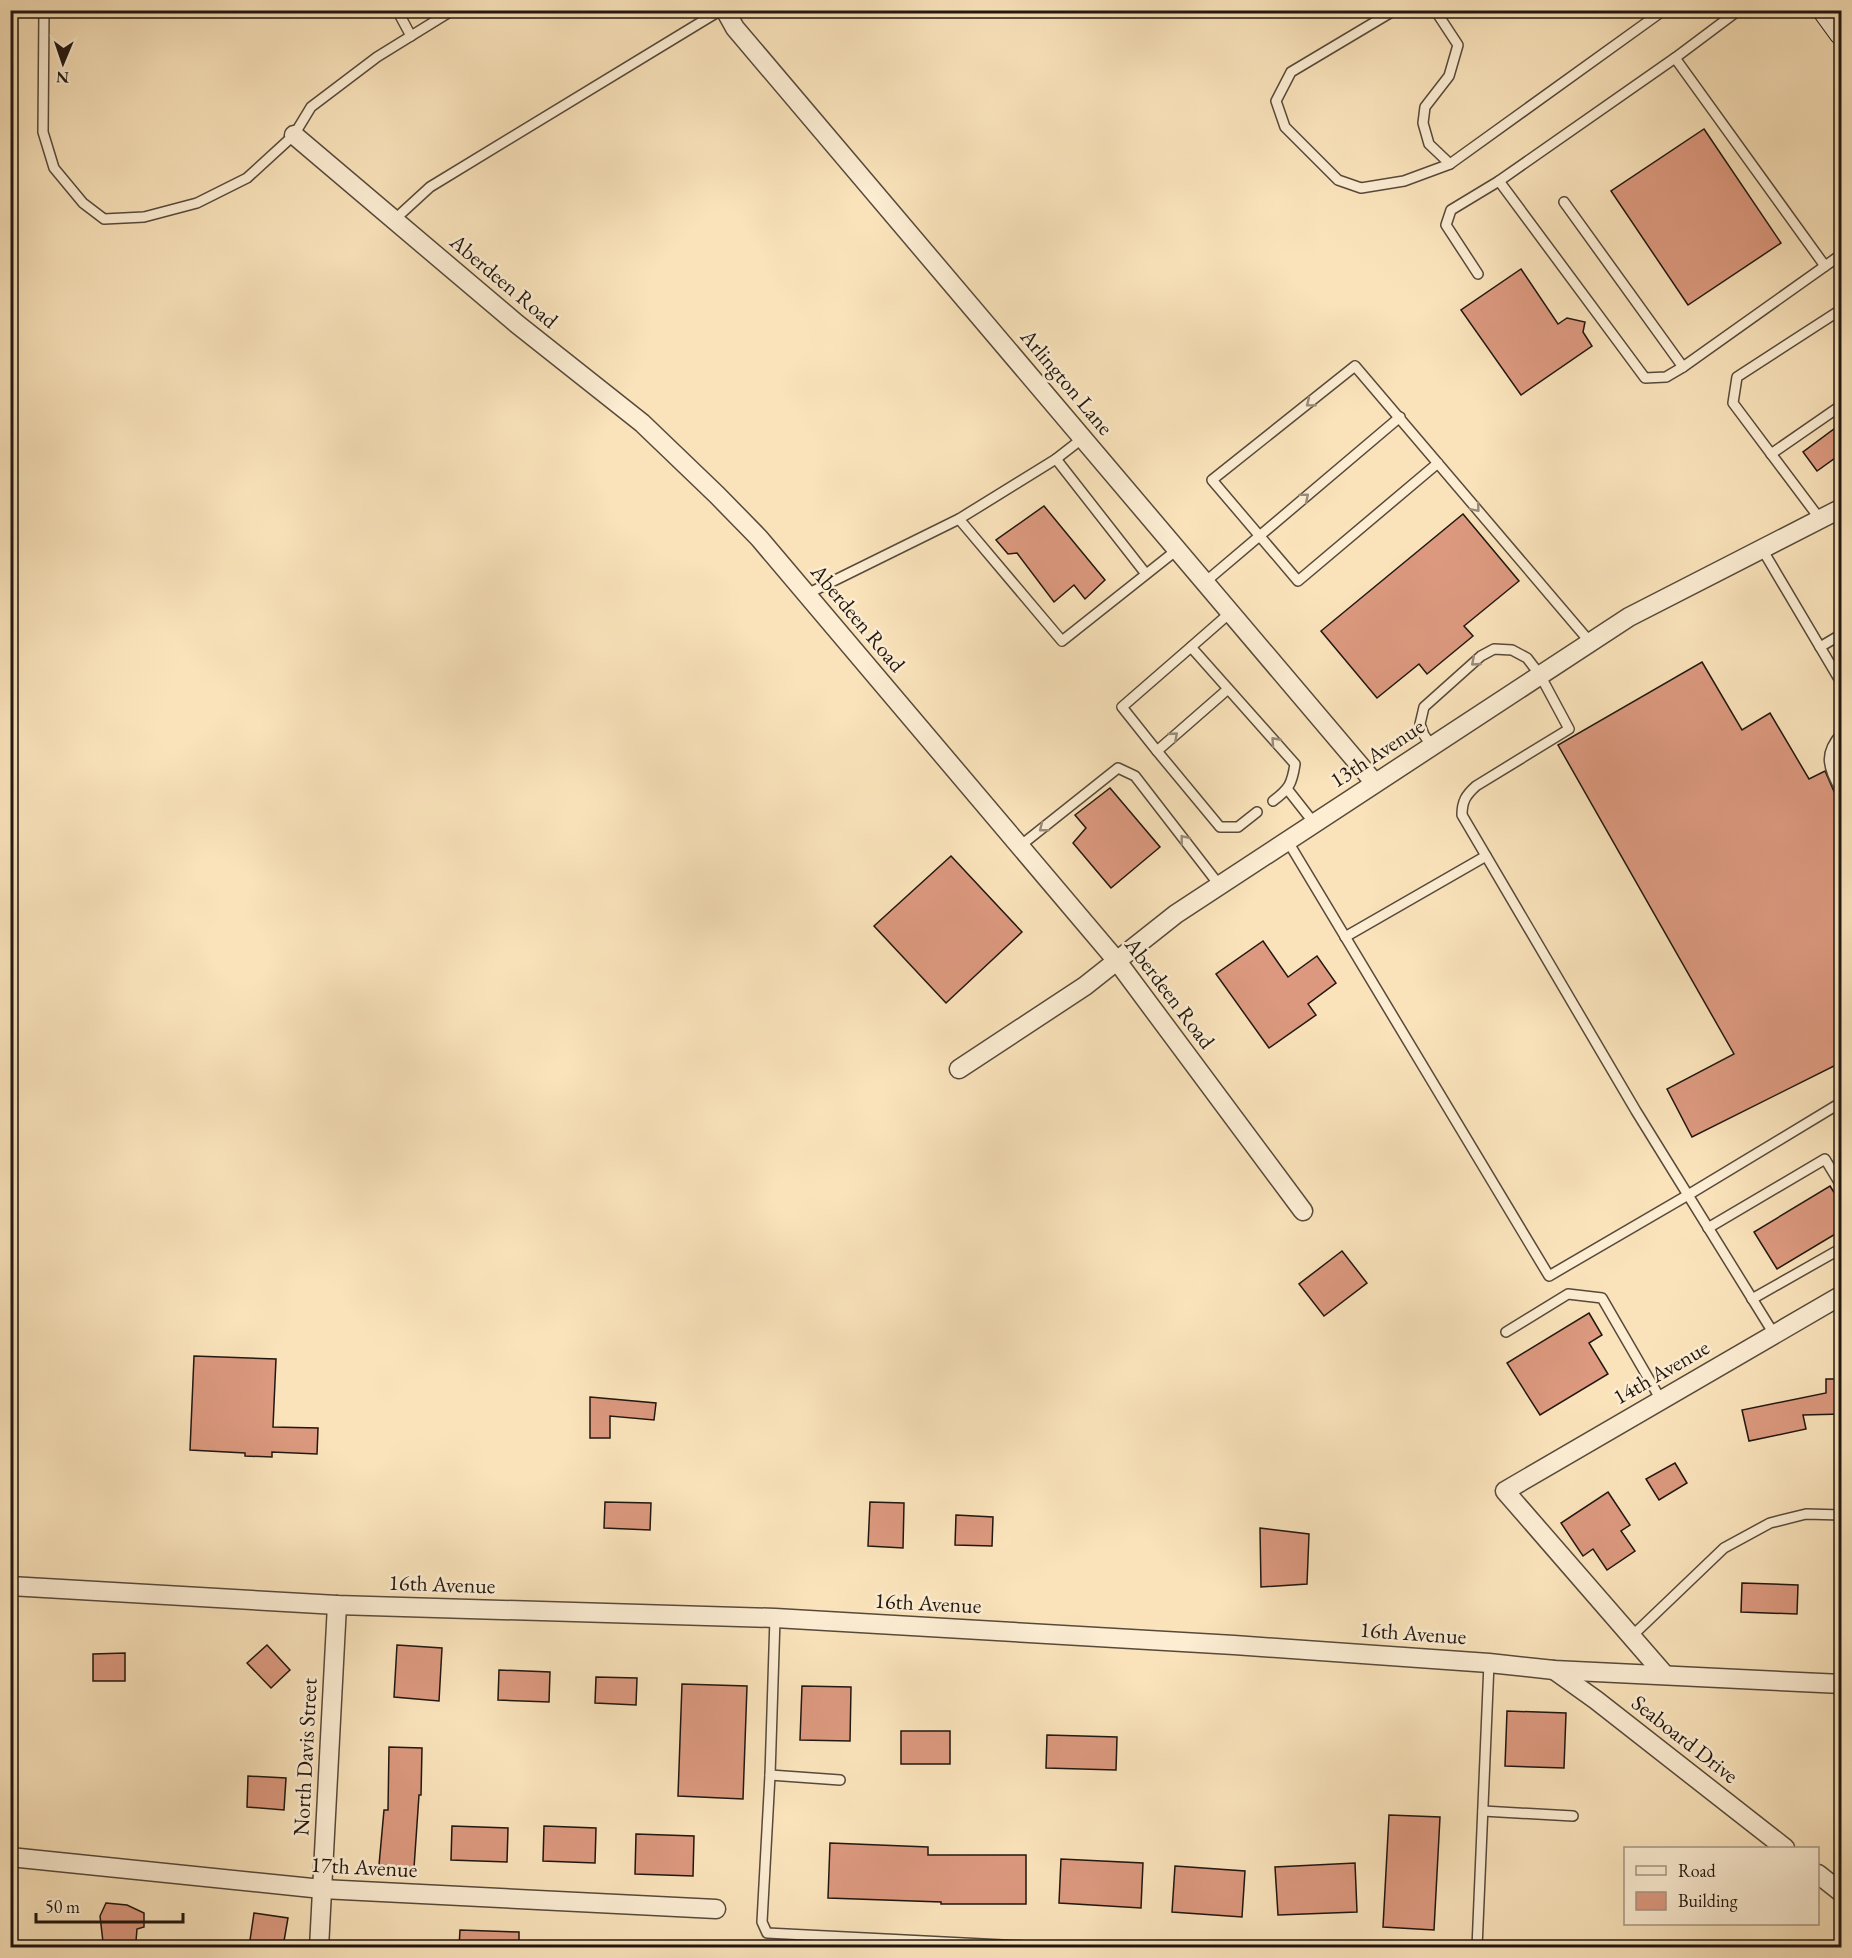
<svg xmlns="http://www.w3.org/2000/svg" width="1852" height="1958" font-family="'EB Garamond',serif">
<style>
.building{fill:#dc997f;stroke:#211710;stroke-width:1.5}
.lines{fill:none;stroke-linecap:round;stroke-linejoin:round}
.lane-casing{stroke:#574a3b;stroke-width:12}
.street-casing{stroke:#574a3b;stroke-width:21}
.secondary-casing{stroke:#211710;stroke-width:28}
.lane{stroke:#fcedd3;stroke-width:9}
.street{stroke:#fcedd3;stroke-width:18}
.secondary{stroke:#fcedd3;stroke-width:26}
.oneway{stroke:#998d7b}
.labels{text-anchor:middle;dominant-baseline:central;stroke-width:5;stroke-linejoin:round;paint-order:stroke}
.street-label{font-size:22px;fill:#211710;stroke:#fcedd3}
</style>
<rect width="100%" height="100%" fill="#fae3bb"/>
<filter id="stains"><feTurbulence type="fractalNoise" baseFrequency=".00333" numOctaves="4"/><feColorMatrix values="0 0 0 0 .2 0 0 0 0 .09 0 0 0 0 .02 0 0 0 .5 -.17"/></filter>
<radialGradient id="worn" r=".72"><stop offset=".6" stop-color="#630" stop-opacity="0"/><stop offset="1" stop-color="#630" stop-opacity=".3"/></radialGradient>
<g class="building">
<polygon points="1704,129 1781,243 1688,305 1611,191"/>
<polygon points="1521,269 1558,324 1567,318 1585,322 1583,332 1592,346 1521,395 1461,310"/>
<polygon points="1842,423 1842,453 1817,471 1803,452"/>
<polygon points="1044,506 1105,580 1085,599 1074,585 1054,602 1017,553 1008,554 996,540"/>
<polygon points="1463,514 1519,581 1464,626 1473,636 1427,674 1419,664 1377,698 1321,631"/>
<polygon points="1702,662 1742,730 1770,713 1809,779 1825,771 1836,796 1842,800 1842,1062 1692,1137 1667,1089 1734,1054 1558,745"/>
<polygon points="1110,788 1160,847 1111,888 1073,843 1086,828 1075,815"/>
<polygon points="951,856 1022,932 946,1003 874,926"/>
<polygon points="1263,941 1288,977 1317,956 1336,983 1308,1004 1316,1015 1269,1048 1216,974"/>
<polygon points="1830,1186 1842,1205 1842,1230 1777,1269 1754,1232"/>
<polygon points="1342,1251 1367,1283 1324,1316 1299,1284"/>
<polygon points="1589,1313 1602,1335 1589,1343 1608,1374 1540,1415 1507,1363"/>
<polygon points="194,1356 276,1359 273,1427 318,1428 317,1454 272,1452 272,1457 245,1456 245,1453 190,1450"/>
<polygon points="1826,1379 1842,1379 1842,1414 1803,1415 1806,1429 1749,1441 1742,1410 1826,1393"/>
<polygon points="590,1397 656,1403 654,1420 610,1416 610,1438 590,1438"/>
<polygon points="1675,1463 1687,1483 1659,1500 1646,1479"/>
<polygon points="1608,1492 1630,1525 1621,1531 1635,1551 1607,1570 1593,1549 1583,1556 1561,1523"/>
<polygon points="605,1502 651,1503 650,1530 604,1528"/>
<polygon points="870,1502 904,1503 903,1548 868,1546"/>
<polygon points="956,1515 993,1517 992,1546 955,1545"/>
<polygon points="1260,1528 1309,1534 1307,1584 1261,1587"/>
<polygon points="1742,1583 1798,1585 1797,1614 1741,1612"/>
<polygon points="267,1645 290,1670 271,1688 247,1663"/>
<polygon points="397,1645 442,1648 439,1701 394,1697"/>
<polygon points="125,1653 125,1681 93,1681 93,1654"/>
<polygon points="499,1670 550,1672 549,1702 498,1700"/>
<polygon points="596,1677 637,1678 636,1705 595,1703"/>
<polygon points="682,1684 747,1686 743,1799 678,1796"/>
<polygon points="802,1686 851,1687 850,1741 800,1740"/>
<polygon points="1507,1711 1566,1713 1564,1768 1505,1766"/>
<rect x="901" y="1731" width="49" height="33"/>
<polygon points="1047,1735 1117,1737 1116,1770 1046,1768"/>
<polygon points="389,1747 422,1748 421,1795 419,1795 414,1868 379,1865 384,1810 388,1810"/>
<polygon points="248,1776 286,1778 284,1810 247,1807"/>
<polygon points="1389,1815 1440,1817 1434,1930 1383,1927"/>
<polygon points="452,1826 508,1828 507,1862 451,1860"/>
<polygon points="544,1826 596,1828 595,1863 543,1861"/>
<polygon points="636,1834 694,1836 693,1876 635,1874"/>
<polygon points="830,1843 928,1847 928,1855 1026,1855 1026,1904 941,1904 941,1902 828,1898"/>
<polygon points="1061,1859 1143,1863 1141,1908 1059,1903"/>
<polygon points="1355,1863 1357,1912 1278,1915 1275,1867"/>
<polygon points="1175,1866 1245,1871 1242,1917 1172,1912"/>
<polygon points="106,1903 127,1905 144,1913 144,1927 137,1929 136,1941 103,1942 100,1916"/>
<polygon points="254,1913 288,1918 283,1947 249,1947"/>
<polygon points="460,1930 519,1932 519,1947 459,1947"/>
</g>
<g class="lines">
<defs>
<g id="lane">
<polyline points="44,10 43,132 54,168 83,203 104,219 144,217 197,203 247,178 294,135 311,107 377,57 453,10"/>
<polyline points="397,10 411,36"/>
<polyline points="1395,10 1291,72 1276,101 1285,127 1338,180 1361,188 1404,181 1450,164 1664,10"/>
<polyline points="1435,10 1458,45 1449,76 1425,107 1423,123 1429,144 1450,164"/>
<polyline points="1739,10 1675,58 1825,266"/>
<polyline points="1675,58 1499,181 1645,378 1666,377 1683,367 1842,254"/>
<polyline points="1564,202 1683,367"/>
<polyline points="394,220 430,187 721,10"/>
<polyline points="1478,274 1446,225 1451,210 1499,181"/>
<polyline points="1083,438 1056,459 959,519 1062,641 1178,549"/>
<polyline points="1771,454 1839,407"/>
<polyline points="1056,459 1146,574"/>
<polyline points="1438,463 1298,581 1212,480 1355,366 1590,642"/>
<polyline points="1820,519 1733,403 1737,377 1842,309"/>
<polyline points="1762,549 1842,684"/>
<polyline points="1204,583 1400,417"/>
<polyline points="807,594 959,519"/>
<polyline points="1191,647 1231,612"/>
<polyline points="1820,647 1842,634"/>
<polyline points="1228,689 1157,751 1220,827 1238,827 1257,812"/>
<path d="M1842,733c-21,23 -12,36 0,60"/>
<path d="M1432,746l-8,-11 -4,-11 4,-17 57,-51 13,-7 18,1 15,8 13,17 29,54 -93,57c-10,9 -14,15 -14,29l174,296 138,223"/>
<path d="M1157,751l-35,-44 69,-60 104,117c-3,20 -6,25 -22,37"/>
<polyline points="1288,790 1314,823"/>
<polyline points="1287,840 1549,1276 1688,1195 1842,1102"/>
<polyline points="1020,846 1118,768 1135,776 1220,886"/>
<polyline points="1345,937 1486,856"/>
<polyline points="1708,1228 1825,1159 1842,1187"/>
<polyline points="1752,1299 1842,1248"/>
<polyline points="1506,1332 1568,1294 1602,1298 1661,1400"/>
<polyline points="775,1618 770,1775 762,1922 767,1933 1064,1948"/>
<polyline points="1631,1637 1724,1548 1770,1523 1806,1514 1842,1515"/>
<polyline points="770,1775 840,1780"/>
<polyline points="1483,1811 1573,1816"/>
<polyline points="1477,1948 1489,1663"/>
</g>
<g id="street">
<polyline points="725,10 735,28 1374,782"/>
<polyline points="294,135 517,324 642,423 717,495 759,538 1117,961 1303,1211"/>
<polyline points="959,1069 1085,986 1176,914 1629,617 1842,508"/>
<polyline points="10,1586 337,1605 775,1618 1234,1645 1489,1663 1554,1670 1842,1684"/>
<polyline points="1554,1670 1596,1700 1785,1848"/>
<polyline points="1664,1674 1505,1491 1842,1295"/>
<polyline points="10,1857 322,1889 716,1909"/>
<polyline points="1818,1874 1842,1893"/>
<polyline points="319,1948 337,1605"/>
</g>
<polyline id="secondary" points="1826,10 1842,32"/>
</defs>
<use href="#lane" class="lane-casing"/>
<use href="#street" class="street-casing"/>
<use href="#secondary" class="secondary-casing"/>
<use href="#lane" class="lane"/>
<use href="#street" class="street"/>
<use href="#secondary" class="secondary"/>
</g>
<defs><path id="oneway-chevron" d="M-2-3.5L2.5 0L-2 3.5" fill="none" stroke-width="1.6" stroke-linecap="round" stroke-linejoin="round" transform="scale(1.5)"/></defs>
<g class="oneway">
<use href="#oneway-chevron" transform="translate(1310 403) rotate(141)"/>
<use href="#oneway-chevron" transform="translate(1305 497) rotate(-40)"/>
<use href="#oneway-chevron" transform="translate(1476 508) rotate(50)"/>
<use href="#oneway-chevron" transform="translate(1475 662) rotate(139)"/>
<use href="#oneway-chevron" transform="translate(1174 736) rotate(-41)"/>
<use href="#oneway-chevron" transform="translate(1275 741) rotate(-132)"/>
<use href="#oneway-chevron" transform="translate(1043 828) rotate(142)"/>
<use href="#oneway-chevron" transform="translate(1184 839) rotate(-128)"/>
</g>
<g class="labels">
<g class="street-label">
<text transform="translate(504 281) rotate(40)">Aberdeen Road</text>
<text transform="translate(1067 382) rotate(50)">Arlington Lane</text>
<text transform="translate(858 618) rotate(50)">Aberdeen Road</text>
<text transform="translate(1377 753) rotate(-33)">13th Avenue</text>
<text transform="translate(1170 993) rotate(53)">Aberdeen Road</text>
<text transform="translate(1661 1372) rotate(-30)">14th Avenue</text>
<text transform="translate(442 1584) rotate(2)">16th Avenue</text>
<text transform="translate(928 1603) rotate(3)">16th Avenue</text>
<text transform="translate(1413 1633) rotate(4)">16th Avenue</text>
<text transform="translate(1685 1739) rotate(38)">Seaboard Drive</text>
<text transform="translate(305 1757) rotate(-87)">North Davis Street</text>
<text transform="translate(364 1867) rotate(3)">17th Avenue</text>
</g>
</g>
<rect width="1852" height="1958" fill="none" stroke="#fae3bb" stroke-width="36"/>
<rect x="12" y="12" width="1828" height="1934" fill="none" stroke="#211710" stroke-width="3"/>
<rect x="18" y="18" width="1816" height="1922" fill="none" stroke="#211710" stroke-width="1.5"/>
<rect x="1624" y="1847" width="195" height="78" fill="#fcedd3" stroke="#a49785" stroke-width="1.5"/>
<rect x="1636" y="1866" width="30" height="9" fill="#fcedd3" stroke="#a49785" stroke-width="1.5"/>
<text x="1678" y="1877" font-size="18" fill="#211710">Road</text>
<rect x="1636" y="1892" width="30" height="18" fill="#dc997f" stroke="#a49785" stroke-width="1.5"/>
<text x="1678" y="1907" font-size="18" fill="#211710">Building</text>
<g transform="translate(63 63) rotate(182)" stroke="#fcedd3" stroke-width="4.5" paint-order="stroke">
<path d="M0-4.5L10 22L0 15L-10 22Z" fill="#211710"/>
<text y="-9" font-size="16" font-weight="bold" text-anchor="middle" fill="#211710">N</text>
</g>
<path d="M36 1913v9h147v-9" fill="none" stroke="#211710" stroke-width="3"/>
<text x="45" y="1913" font-size="18" fill="#211710" stroke="#fcedd3" stroke-width="4.5" paint-order="stroke">50 m</text>
<rect width="100%" height="100%" filter="url(#stains)"/>
<rect width="100%" height="100%" fill="url(#worn)"/>
</svg>
